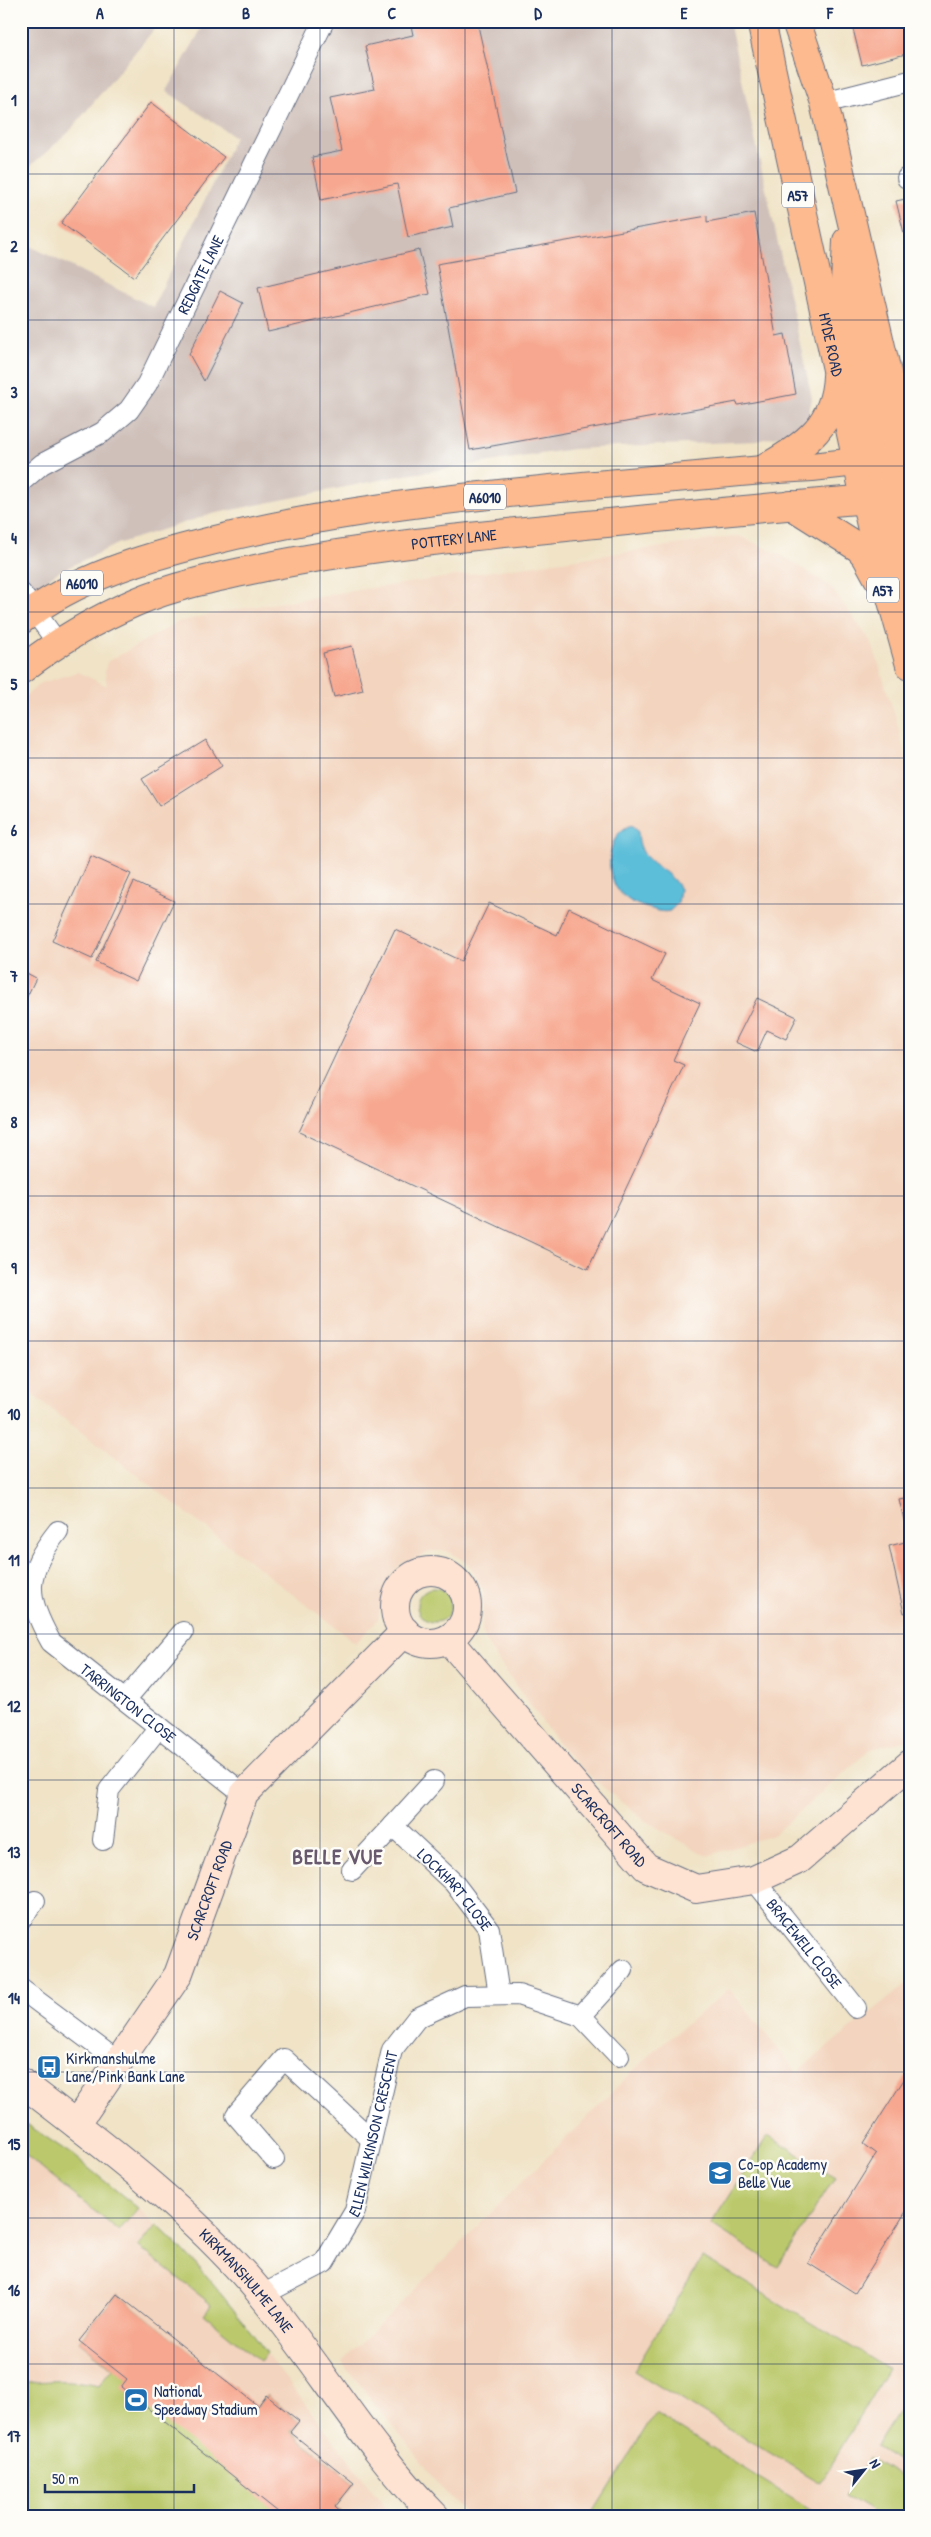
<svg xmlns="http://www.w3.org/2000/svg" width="931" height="2537" font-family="'Patrick Hand',sans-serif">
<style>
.built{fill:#f3d4be}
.industrial{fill:#cfc0ba}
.green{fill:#bbc96c;stroke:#6b7c65}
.water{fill:#5bbed9;stroke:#3b769c}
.building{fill:#f7a78f}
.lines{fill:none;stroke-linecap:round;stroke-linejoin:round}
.street-casing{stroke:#666e82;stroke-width:22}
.secondary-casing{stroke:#666e82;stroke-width:30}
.highway-casing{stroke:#666e82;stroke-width:30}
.street{stroke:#fff;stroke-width:20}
.secondary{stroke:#fee3d2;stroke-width:28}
.highway{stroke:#fcba8e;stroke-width:28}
.grid{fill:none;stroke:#1b2f5e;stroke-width:1;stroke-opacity:0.55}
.labels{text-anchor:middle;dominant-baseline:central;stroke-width:5;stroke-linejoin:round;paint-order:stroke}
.shield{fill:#fdfcf7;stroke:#5f6c8c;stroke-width:1}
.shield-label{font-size:15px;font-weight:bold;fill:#1b2f5e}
.street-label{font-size:16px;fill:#1b2f5e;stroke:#fdfcf7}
.poi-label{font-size:16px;fill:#1b2f5e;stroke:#fdfcf7;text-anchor:start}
.district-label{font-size:21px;font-weight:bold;letter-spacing:1px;fill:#68596f;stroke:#fdfcf7}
.neatline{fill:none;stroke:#1b2f5e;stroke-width:2}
.grid-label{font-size:16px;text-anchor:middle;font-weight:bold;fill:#1b2f5e}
</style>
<rect width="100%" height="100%" fill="#fdfcf7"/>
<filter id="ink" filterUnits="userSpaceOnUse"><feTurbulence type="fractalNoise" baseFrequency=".02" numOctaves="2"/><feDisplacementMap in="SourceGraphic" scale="10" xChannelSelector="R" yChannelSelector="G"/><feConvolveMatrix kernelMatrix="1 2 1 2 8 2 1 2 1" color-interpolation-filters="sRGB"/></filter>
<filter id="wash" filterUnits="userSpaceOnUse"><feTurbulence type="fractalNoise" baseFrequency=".0096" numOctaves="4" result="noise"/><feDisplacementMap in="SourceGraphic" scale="20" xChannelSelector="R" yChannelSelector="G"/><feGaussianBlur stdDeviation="1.12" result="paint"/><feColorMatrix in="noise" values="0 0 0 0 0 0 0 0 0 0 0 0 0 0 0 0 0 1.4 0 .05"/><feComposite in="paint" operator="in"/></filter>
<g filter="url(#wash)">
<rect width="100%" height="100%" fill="#f0e3c6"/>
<g class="built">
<polygon points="739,536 783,556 830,586 872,643 896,719 910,777 910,1740 871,1749 773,1835 707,1856 644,1820 593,1779 563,1750 492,1652 482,1632 483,1590 470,1566 459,1557 446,1551 432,1551 400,1565 392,1573 384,1588 378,1619 356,1643 21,1386 21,700 41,683 78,672 107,686 105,671 107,662 178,622 227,611 352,591"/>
<polygon points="910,1981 910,2516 467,2516 445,2492 342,2362 651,2053 729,1989 797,2072"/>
<polygon points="21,2120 71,2154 138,2208 196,2263 392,2516 21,2516"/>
</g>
<g class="industrial">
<polygon points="21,21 161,21 68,133 21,174"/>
<polygon points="206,21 729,21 812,398 808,417 795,432 756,441 573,449 400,476 212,514 120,543 58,572 21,598 21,248 24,243 153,307 235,137 166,91"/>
</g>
<g class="green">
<circle cx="434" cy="1605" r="17"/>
<polygon points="22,2121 71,2154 138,2208 119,2231 21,2152"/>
<polygon points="768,2135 835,2177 778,2267 711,2224"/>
<path d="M157,2225c42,39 76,83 110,128l-7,8 -56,-46 8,-10 -74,-59z"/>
<polygon points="703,2257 888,2369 820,2483 634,2371"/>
<path d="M117,2294l140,112 9,-11 33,26 -8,11 63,51 -19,24 10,9h-324v-132c27,-4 51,-5 78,1l13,-17 -33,-27z"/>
<polygon points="900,2409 910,2415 910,2468 876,2447"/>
<polygon points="655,2413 820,2516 591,2516"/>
<polygon points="869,2458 910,2483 910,2516 877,2516 845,2496"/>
</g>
<path class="water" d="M632,825l6,5c0,37 27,32 42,59l-2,14 -8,8c-8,2 -14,-1 -22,-3 -12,-3 -22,-8 -30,-18 -14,-18 -11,-58 14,-65z"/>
<g id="blocks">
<g class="building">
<polygon points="410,21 477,21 515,193 449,208 453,227 408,237 397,184 321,200 312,157 342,151 330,98 375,89 365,46 413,35"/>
<polygon points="851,21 910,21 910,53 862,65"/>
<polygon points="151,102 224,157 134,277 61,223"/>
<polygon points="910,198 910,231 904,233 896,201"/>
<polygon points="754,213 776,336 785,334 796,394 738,405 737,402 470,450 437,264 707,216 707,222"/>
<polygon points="419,250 430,294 268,332 258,288"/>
<polygon points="220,291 243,303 204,381 189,354"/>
<polygon points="352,646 363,690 334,697 323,653"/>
<polygon points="206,740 222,766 159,806 142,779"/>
<polygon points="91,856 131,874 92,959 52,941"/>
<polygon points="134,882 174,901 136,981 96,962"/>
<polygon points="489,903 557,935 569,908 665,954 652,980 700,1003 673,1060 684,1065 588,1269 299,1132 395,929 461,961"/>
<polygon points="21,970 36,978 21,1009"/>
<polygon points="757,998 797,1017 786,1039 767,1030 757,1052 735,1042"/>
<polygon points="910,1497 910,1611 904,1613 889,1546 909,1541 899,1499"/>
<polygon points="910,2070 910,2205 855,2293 808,2263 876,2154 863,2144"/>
<polygon points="117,2294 258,2406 266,2395 299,2421 290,2432 354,2483 335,2507 345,2516 283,2516 121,2387 127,2379 79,2341"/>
</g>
</g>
</g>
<g filter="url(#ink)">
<use href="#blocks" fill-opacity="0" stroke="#666e82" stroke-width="1"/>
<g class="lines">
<defs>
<g id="street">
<polyline points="824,103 910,81"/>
<polyline points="907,178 910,177"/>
<path id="s1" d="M21,482l21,-18 61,-32 26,-22 18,-26 177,-363"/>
<polyline points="21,593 57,642"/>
<path id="s2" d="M58,1531c-34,43 -33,64 -7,111l193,152"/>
<polyline points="125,1700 183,1632"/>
<polyline points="393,1826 434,1781"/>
<polyline points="103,1840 109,1790 159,1727"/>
<path id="s3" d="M352,1870l41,-44 61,57 35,46 10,66"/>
<path id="s4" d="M754,1880l102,128"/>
<polyline points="21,1919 35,1901"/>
<polyline points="21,1989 120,2063"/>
<polyline points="581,2016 623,1970"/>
<polyline points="274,2159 236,2115 284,2059 371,2139"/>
<path id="s5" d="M262,2295l62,-32 31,-52 37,-161 25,-32 48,-22 53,-1 63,21 38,40"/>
</g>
<g id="secondary">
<circle cx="431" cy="1607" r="36"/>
<path id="s6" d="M448,1639l198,228 50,22 58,-9 46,-21 110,-95"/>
<path id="s7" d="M21,2082c85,65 172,130 241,213 59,72 107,155 173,221"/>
<path id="s8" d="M76,2124l102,-149 66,-181 161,-163"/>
</g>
<g id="highway">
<path id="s9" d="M761,21l111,509 38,135"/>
<polyline points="796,21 824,103 910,471"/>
<polyline points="847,241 845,283 883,459 880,476"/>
<path d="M767,467c39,-22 68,-43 70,-91"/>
<polyline points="891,479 890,498 910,583"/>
<polyline points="791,505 859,548 866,556 878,578"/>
<path d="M21,620c56,-43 122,-62 190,-79 180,-45 367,-53 551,-71l50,-3 98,-11"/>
<path id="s10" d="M21,670c36,-28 73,-50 115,-68 40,-17 86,-26 129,-35 99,-20 200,-30 301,-40 114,-11 229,-23 344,-31"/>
</g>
</defs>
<use href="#street" class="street-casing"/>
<use href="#secondary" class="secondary-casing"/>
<use href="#highway" class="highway-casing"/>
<use href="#street" class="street"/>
<use href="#secondary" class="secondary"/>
<use href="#highway" class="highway"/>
</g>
</g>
<path class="grid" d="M174,21v2495M320,21v2495M465,21v2495M612,21v2495M758,21v2495M21,174h889M21,320h889M21,466h889M21,612h889M21,758h889M21,904h889M21,1050h889M21,1196h889M21,1341h889M21,1488h889M21,1634h889M21,1780h889M21,1925h889M21,2072h889M21,2218h889M21,2364h889"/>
<defs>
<symbol id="bus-square" viewBox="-11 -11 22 22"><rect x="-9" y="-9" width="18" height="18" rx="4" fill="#1f6fb2" stroke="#fdfcf7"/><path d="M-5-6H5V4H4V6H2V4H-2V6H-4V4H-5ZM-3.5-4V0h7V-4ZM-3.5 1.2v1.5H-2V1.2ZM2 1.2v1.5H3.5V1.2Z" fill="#fff"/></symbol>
<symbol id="school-square" viewBox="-11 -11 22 22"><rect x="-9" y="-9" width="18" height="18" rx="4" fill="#1f6fb2" stroke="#fdfcf7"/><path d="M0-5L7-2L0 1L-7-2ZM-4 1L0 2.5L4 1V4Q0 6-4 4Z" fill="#fff"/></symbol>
<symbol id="stadium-square" viewBox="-11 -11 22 22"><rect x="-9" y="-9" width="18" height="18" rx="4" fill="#1f6fb2" stroke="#fdfcf7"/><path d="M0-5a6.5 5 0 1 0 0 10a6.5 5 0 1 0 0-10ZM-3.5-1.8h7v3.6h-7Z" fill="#fff"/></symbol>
</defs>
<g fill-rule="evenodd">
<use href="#bus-square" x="35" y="2053" width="28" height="28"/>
<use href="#school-square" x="706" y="2159" width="28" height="28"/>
<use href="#stadium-square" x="122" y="2386" width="28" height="28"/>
</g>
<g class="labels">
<g class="shield">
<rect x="782" y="182.5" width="32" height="25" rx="4"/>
<rect x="464" y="484.5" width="42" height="25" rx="4"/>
<rect x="61" y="570.5" width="42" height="25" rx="4"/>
<rect x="867" y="577.5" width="32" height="25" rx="4"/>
</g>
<g class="shield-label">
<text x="798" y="195">A57</text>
<text x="485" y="497">A6010</text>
<text x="82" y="583">A6010</text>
<text x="883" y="590">A57</text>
</g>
<g class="street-label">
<text stroke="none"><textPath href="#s1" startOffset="284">REDGATE LANE</textPath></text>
<text stroke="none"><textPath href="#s9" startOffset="331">HYDE ROAD</textPath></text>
<text stroke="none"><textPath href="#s10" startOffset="459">POTTERY LANE</textPath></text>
<text stroke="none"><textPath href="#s2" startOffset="220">TARRINGTON CLOSE</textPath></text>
<text stroke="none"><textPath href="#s6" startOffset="246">SCARCROFT ROAD</textPath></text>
<text stroke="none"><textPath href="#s8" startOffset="271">SCARCROFT ROAD</textPath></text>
<text stroke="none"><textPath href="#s3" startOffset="149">LOCKHART CLOSE</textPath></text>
<text stroke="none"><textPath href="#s4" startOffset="81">BRACEWELL CLOSE</textPath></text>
<text stroke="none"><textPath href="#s5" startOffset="210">ELLEN WILKINSON CRESCENT</textPath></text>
<text stroke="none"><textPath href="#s7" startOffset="301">KIRKMANSHULME LANE</textPath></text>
</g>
<g class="poi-label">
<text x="66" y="2058">Kirkmanshulme<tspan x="66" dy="18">Lane/Pink Bank Lane</tspan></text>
<text x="738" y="2164">Co-op Academy<tspan x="738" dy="18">Belle Vue</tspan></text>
<text x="154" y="2391">National<tspan x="154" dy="18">Speedway Stadium</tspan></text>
</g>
<g class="district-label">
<text x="338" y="1856">BELLE VUE</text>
</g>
</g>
<rect width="931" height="2537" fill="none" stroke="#fdfcf7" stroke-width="55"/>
<g transform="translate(864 2470) rotate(60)" stroke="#fdfcf7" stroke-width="4" paint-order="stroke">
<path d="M0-4L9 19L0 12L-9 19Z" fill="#1b2f5e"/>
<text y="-8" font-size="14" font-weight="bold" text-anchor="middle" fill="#1b2f5e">N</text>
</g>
<path d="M45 2484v8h149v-8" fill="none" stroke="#1b2f5e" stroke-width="2.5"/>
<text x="52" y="2484" font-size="15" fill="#1b2f5e" stroke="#fdfcf7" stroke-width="4" paint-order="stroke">50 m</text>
<rect x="28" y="28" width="876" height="2482" class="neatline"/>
<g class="grid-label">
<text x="100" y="19">A</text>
<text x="246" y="19">B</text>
<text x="392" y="19">C</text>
<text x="538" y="19">D</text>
<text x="684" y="19">E</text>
<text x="830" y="19">F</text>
<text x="14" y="106">1</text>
<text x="14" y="252">2</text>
<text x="14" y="398">3</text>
<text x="14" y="544">4</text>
<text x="14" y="690">5</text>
<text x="14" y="836">6</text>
<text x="14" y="982">7</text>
<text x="14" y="1128">8</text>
<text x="14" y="1274">9</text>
<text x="14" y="1420">10</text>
<text x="14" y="1566">11</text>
<text x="14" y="1712">12</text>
<text x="14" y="1858">13</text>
<text x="14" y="2004">14</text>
<text x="14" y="2150">15</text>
<text x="14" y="2296">16</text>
<text x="14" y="2442">17</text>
</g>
</svg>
